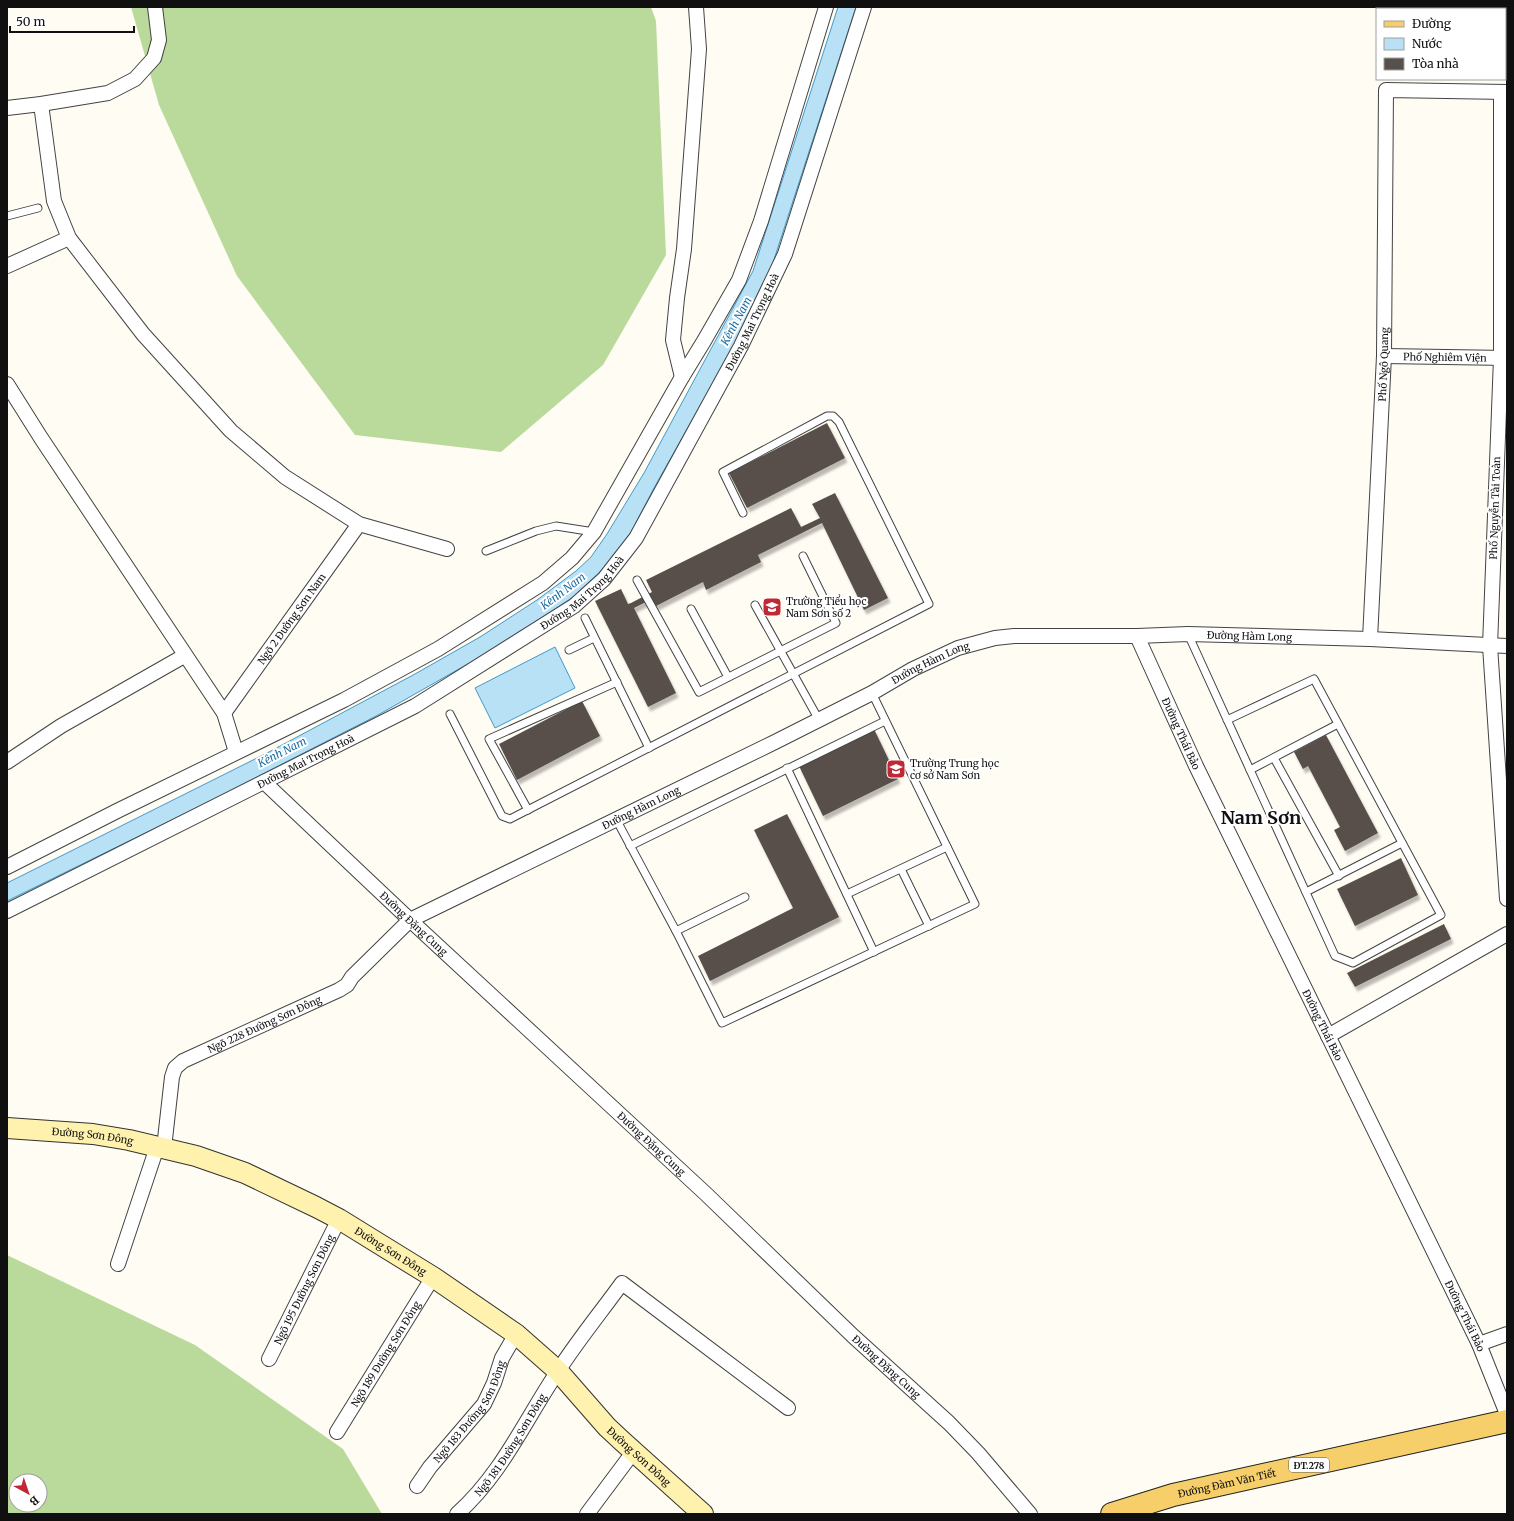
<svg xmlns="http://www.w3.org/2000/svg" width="1514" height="1521" font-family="Merriweather,serif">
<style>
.forest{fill:#bada9b;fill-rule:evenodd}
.water{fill:#b8e1f6;stroke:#3f9acd}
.building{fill:#58504c;filter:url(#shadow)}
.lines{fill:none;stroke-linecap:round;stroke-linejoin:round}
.lane-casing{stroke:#434343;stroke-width:9}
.street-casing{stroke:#434343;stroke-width:16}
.secondary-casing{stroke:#323232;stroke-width:22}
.primary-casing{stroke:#212121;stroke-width:24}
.lane{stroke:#fff;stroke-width:7}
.street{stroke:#fff;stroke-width:14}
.secondary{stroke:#fef2ae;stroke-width:20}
.primary{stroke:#f7cf6a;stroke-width:22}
.labels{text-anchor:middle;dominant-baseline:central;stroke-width:4;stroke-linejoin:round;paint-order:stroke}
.shield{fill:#fff;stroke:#585858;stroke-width:1}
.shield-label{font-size:9px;font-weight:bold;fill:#101010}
.street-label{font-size:10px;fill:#101010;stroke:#fff}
.poi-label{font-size:10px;fill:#101010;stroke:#fff;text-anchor:start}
.water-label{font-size:11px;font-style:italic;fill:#196ca2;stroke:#fff}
.town-label{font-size:18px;font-weight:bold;fill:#101010;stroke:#fff}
</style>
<defs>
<filter id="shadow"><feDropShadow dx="2.5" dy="4.5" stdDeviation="1" flood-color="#0004"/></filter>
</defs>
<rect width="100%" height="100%" fill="#fffcf3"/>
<g class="forest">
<polygon points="131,7 651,7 656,21 666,255 603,365 501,452 355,435 237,276 159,105"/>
<path d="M7,1255l188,90 148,104 39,65h-375zM16,1481h24v24h-24z"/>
</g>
<g class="water">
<polygon points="838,7 856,7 769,275 743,329 654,488 629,536 604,568 573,597 487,653 378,715 196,808 7,901 7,883 267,753 415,674 480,637 537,600 576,571 591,557 607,534 644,473 753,271"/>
<polygon points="555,647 575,688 495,728 475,688"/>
</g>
<g class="building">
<polygon points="827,423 845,458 747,508 729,473"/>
<polygon points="835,493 888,598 864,610 822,523 758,555 761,562 706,590 703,582 656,606 652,599 634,608 676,693 648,707 595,601 621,589 628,604 631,603 652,592 646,580 791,508 801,527 820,518 812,504"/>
<polygon points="582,701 600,736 517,780 499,744"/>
<polygon points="874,729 898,779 823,816 799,766"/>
<polygon points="1326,735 1378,833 1345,851 1334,830 1340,827 1308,766 1303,769 1294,752"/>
<polygon points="787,814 839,917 710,981 698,956 793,908 754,830"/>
<polygon points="1401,858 1418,895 1355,926 1337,889"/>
<polygon points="1444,924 1451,939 1355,987 1347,973"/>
</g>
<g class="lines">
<defs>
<g id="lane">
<polyline points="7,216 38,208"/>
<polyline points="486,551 536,531 556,526 594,532"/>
<polyline points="637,580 699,692 836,623 803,556"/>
<polyline points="755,605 819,720"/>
<polyline points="691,609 728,677"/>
<polyline points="585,618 649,748"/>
<path d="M1188,634c49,107 98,215 147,322l18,7 88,-48 -127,-236 -87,41"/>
<polyline points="569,650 594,638"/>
<polyline points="450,714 502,816 510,819 929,604 839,422 833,416 827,416 723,472 743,513"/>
<polyline points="1274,758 1339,876"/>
<polyline points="787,768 874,952"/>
<polyline points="1250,770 1338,724"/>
<polyline points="528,810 489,739 617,682"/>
<polyline points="616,819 676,931 745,897"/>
<polyline points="630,846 885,721"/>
<polyline points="901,869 929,926"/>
<polyline points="1306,892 1402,843"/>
<polyline points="847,894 947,847"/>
<polyline points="676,931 722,1023 975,904 872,693"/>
</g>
<g id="street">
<polyline points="1501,92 1501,358 1490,646 1507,899"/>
<polyline points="41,104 54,201 69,238 143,334 231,431 285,477 359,524 447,549"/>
<polyline points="7,108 41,104 108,93 135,79 154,58 159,40 155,7"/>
<polyline points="7,266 69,238"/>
<path id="s1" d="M1384,356l123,2"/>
<polyline points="682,377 673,340 677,298 684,249 699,49 696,7"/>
<polyline points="7,384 41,438 224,713 236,752"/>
<path id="s2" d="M1137,636l59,130 283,578 28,70"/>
<path id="s3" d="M1370,639l14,-283 2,-266 121,2"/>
<path id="s4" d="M224,713l135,-189"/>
<polyline points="7,762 61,726 184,656"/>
<path id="s5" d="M264,782l146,138 296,274 147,142 96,87 29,30 52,61"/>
<polyline points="7,867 117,811 344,700 438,649 543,583 572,558 594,532 682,377 704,341 739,280 761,221 826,7"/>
<path id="s6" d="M7,911l408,-205 159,-100 30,-27 32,-41 105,-192 44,-92 79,-247"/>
<polyline points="1328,1036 1507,934"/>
<path id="s7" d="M164,1148l8,-71 3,-9 8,-7 156,-71 8,-5 5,-8 58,-57 365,-178 97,-49 41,-24 45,-21 37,-10 19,-2h123l51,-2 182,5 137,7"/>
<polyline points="118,1264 157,1147"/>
<polyline points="1479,1344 1507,1334"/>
<path id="s8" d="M269,1359l70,-140"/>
<path id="s9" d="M337,1432l96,-155"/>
<path id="s10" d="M417,1486l13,-19 54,-63 10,-21 8,-25 14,-24"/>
<path id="s11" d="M457,1514c45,-40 68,-94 101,-143 20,-31 43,-59 64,-88l166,125"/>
<polyline points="587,1514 634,1451"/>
</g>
<g id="secondary">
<path id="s12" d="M7,1128l86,6 36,6 67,16 49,17 71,34 23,12 94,58 83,57 42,37 49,56 15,14 81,73"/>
</g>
<g id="primary">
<path id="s13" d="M1112,1514l61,-19 334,-74"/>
</g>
</defs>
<use href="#lane" class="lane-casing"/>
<use href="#street" class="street-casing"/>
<use href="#secondary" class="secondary-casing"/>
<use href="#primary" class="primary-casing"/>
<use href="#lane" class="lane"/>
<use href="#street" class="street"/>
<use href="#secondary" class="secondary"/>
<use href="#primary" class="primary"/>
</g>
<defs>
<symbol id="school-square" viewBox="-11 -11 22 22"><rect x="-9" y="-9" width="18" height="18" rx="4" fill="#c02835" stroke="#fff"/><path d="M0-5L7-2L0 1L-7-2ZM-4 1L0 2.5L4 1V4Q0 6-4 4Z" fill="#fff"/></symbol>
</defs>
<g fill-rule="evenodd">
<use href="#school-square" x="761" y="596" width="22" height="22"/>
<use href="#school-square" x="885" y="758" width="22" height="22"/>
</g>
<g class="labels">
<rect class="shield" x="1289" y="1458" width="40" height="14" rx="3"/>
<g class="shield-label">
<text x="1309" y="1465">ĐT.278</text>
</g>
<g class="street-label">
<text stroke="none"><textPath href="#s6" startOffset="982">Đường Mai Trọng Hoà</textPath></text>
<text stroke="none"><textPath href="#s1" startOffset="61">Phố Nghiêm Viện</textPath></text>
<text stroke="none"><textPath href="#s3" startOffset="275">Phố Ngô Quang</textPath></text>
<text transform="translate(1495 508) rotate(-88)">Phố Nguyễn Tài Toàn</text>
<text stroke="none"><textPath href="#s6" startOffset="659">Đường Mai Trọng Hoà</textPath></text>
<text stroke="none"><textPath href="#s4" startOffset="116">Ngõ 2 Đường Sơn Nam</textPath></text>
<text stroke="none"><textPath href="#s7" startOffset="1268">Đường Hàm Long</textPath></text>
<text stroke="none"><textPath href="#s7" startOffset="944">Đường Hàm Long</textPath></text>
<text stroke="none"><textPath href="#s2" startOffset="107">Đường Thái Bảo</textPath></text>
<text stroke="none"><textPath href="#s6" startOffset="334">Đường Mai Trọng Hoà</textPath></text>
<text stroke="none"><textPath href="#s7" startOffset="620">Đường Hàm Long</textPath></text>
<text stroke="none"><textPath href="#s5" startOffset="206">Đường Đặng Cung</textPath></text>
<text stroke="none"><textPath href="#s7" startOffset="181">Ngõ 228 Đường Sơn Đông</textPath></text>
<text stroke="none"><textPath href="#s2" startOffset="431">Đường Thái Bảo</textPath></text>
<text stroke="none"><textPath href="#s12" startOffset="86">Đường Sơn Đông</textPath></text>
<text stroke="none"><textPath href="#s5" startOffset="530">Đường Đặng Cung</textPath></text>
<text stroke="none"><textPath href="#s12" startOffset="409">Đường Sơn Đông</textPath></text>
<text stroke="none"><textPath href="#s8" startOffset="78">Ngõ 195 Đường Sơn Đông</textPath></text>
<text stroke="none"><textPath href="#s2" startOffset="755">Đường Thái Bảo</textPath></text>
<text stroke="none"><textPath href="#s9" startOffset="92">Ngõ 189 Đường Sơn Đông</textPath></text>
<text stroke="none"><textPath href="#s5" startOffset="854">Đường Đặng Cung</textPath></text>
<text stroke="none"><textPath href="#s10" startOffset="92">Ngõ 183 Đường Sơn Đông</textPath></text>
<text stroke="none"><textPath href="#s11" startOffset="88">Ngõ 181 Đường Sơn Đông</textPath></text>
<text stroke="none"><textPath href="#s12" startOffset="733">Đường Sơn Đông</textPath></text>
<text stroke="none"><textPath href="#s13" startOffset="119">Đường Đàm Văn Tiết</textPath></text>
</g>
<g class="poi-label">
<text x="786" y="601">Trường Tiểu học<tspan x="786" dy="12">Nam Sơn số 2</tspan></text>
<text x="910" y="763">Trường Trung học<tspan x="910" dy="12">cơ sở Nam Sơn</tspan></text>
</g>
<g class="water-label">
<text transform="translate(736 321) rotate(-62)">Kênh Nam</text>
<text transform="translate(563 591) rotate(-37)">Kênh Nam</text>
<text transform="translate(282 752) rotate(-27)">Kênh Nam</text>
</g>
<g class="town-label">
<text x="1261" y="817">Nam Sơn</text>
</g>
</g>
<rect width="1514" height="1521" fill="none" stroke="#101010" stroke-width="16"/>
<rect x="1376" y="8" width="130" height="72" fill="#ffffff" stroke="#9f9f9f"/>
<rect x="1384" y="21" width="20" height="6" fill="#f7cf6a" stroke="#9f9f9f"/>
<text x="1412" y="28" font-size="12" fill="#101010">Đường</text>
<rect x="1384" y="38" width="20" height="12" fill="#b8e1f6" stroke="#9f9f9f"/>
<text x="1412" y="48" font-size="12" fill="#101010">Nước</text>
<rect x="1384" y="58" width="20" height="12" fill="#58504c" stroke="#9f9f9f"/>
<text x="1412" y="68" font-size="12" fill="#101010">Tòa nhà</text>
<g transform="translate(28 1493) rotate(140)"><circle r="19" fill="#ffffff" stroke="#9f9f9f"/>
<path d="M0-3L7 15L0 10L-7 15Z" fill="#c02835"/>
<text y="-6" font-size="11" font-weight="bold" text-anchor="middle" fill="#101010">B</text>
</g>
<path d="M10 26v6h124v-6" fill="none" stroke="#101010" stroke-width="2"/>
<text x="16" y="26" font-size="12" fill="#101010" stroke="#ffffff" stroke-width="3" paint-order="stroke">50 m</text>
</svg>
